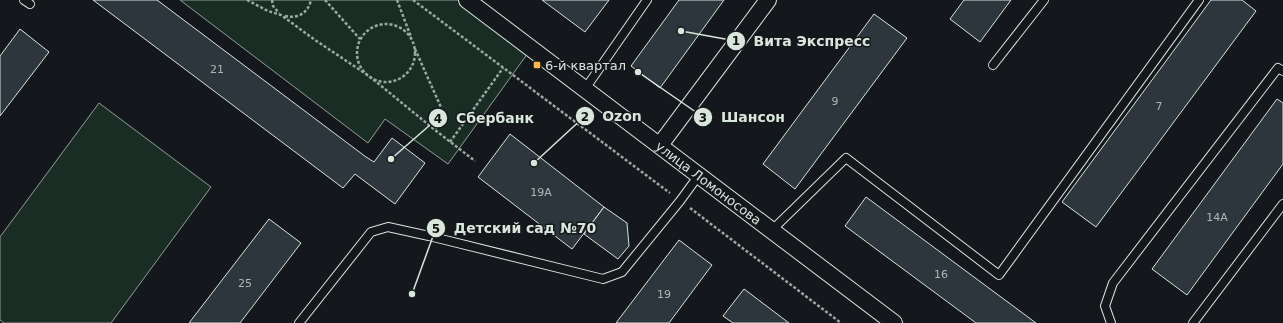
<svg xmlns="http://www.w3.org/2000/svg" width="1283" height="323" font-family="'DejaVu Sans',sans-serif">
<style>
.green{fill:#1a2d24;stroke:#939e99}
.building{fill:#2c363c;stroke:#d8e6dc}
.lines{fill:none;stroke-linecap:round;stroke-linejoin:round}
.lane-casing{stroke:#d8e6dc;stroke-width:10}
.street-casing{stroke:#d8e6dc;stroke-width:18}
.path{stroke:#9da8a2;stroke-width:2.5;stroke-dasharray:3 2;stroke-linecap:butt}
.lane{stroke:#14181c;stroke-width:8}
.street{stroke:#14181c;stroke-width:16}
.poi-dot{fill:#ffb74d;stroke:#14181c;stroke-width:1.5}
.labels{text-anchor:middle;dominant-baseline:central;stroke-width:3;stroke-linejoin:round;paint-order:stroke}
.number-label{font-size:11px;fill:#adbab4}
.poi-label{font-size:13px;fill:#d8e6dc;stroke:#14181c;text-anchor:start}
.street-label{font-size:13px;fill:#d8e6dc;stroke:#14181c}
.leader{fill:none;stroke:#d8e6dc;stroke-width:1.5}
.callout-dot{fill:#d8e6dc;stroke:#14181c;stroke-width:1.5}
.mark-label{font-size:12px;text-anchor:middle;font-weight:bold;fill:#111}
.callout-label{font-size:14px;text-anchor:middle;font-weight:bold;fill:#d8e6dc;stroke:#14181c;stroke-width:3;stroke-linejoin:round;paint-order:stroke}
</style>
<rect width="100%" height="100%" fill="#14181c"/>
<g class="green">
<polygon points="180,0 458,0 528,53 448,164 385,119 368,143"/>
<polygon points="99,103 211,187 111,323 4,323 0,320 0,237"/>
</g>
<g class="building">
<polygon points="93,0 157,0 366,157 374,162 392,138 425,163 395,204 355,174 343,188"/>
<polygon points="542,0 609,0 585,32"/>
<polygon points="679,0 724,0 660,88 631,66"/>
<polygon points="964,0 1011,0 980,42 950,19"/>
<polygon points="1211,0 1242,0 1256,11 1096,227 1062,202"/>
<polygon points="874,14 907,38 795,189 763,164"/>
<polygon points="20,29 49,52 0,116 0,56"/>
<polygon points="1277,99 1283,103 1283,164 1187,295 1152,269"/>
<polygon points="510,134 604,207 572,249 478,177"/>
<polygon points="866,197 1036,323 976,323 845,226"/>
<polygon points="604,207 627,223 629,246 618,259 584,234"/>
<polygon points="269,219 301,243 240,323 189,323"/>
<polygon points="679,240 712,265 669,323 616,323"/>
<polygon points="744,289 789,323 733,323 723,316"/>
</g>
<g class="lines">
<defs>
<g id="lane">
<polyline points="24,0 30,4"/>
<polyline points="993,65 1044,0"/>
<polyline points="585,89 647,0"/>
<polyline points="771,231 846,158 999,275 1199,0"/>
<polyline points="299,323 371,232 388,227 429,236 603,279 622,272 680,201 699,175"/>
<polyline points="1111,323 1105,306 1113,283 1278,68 1283,71"/>
<polyline points="1193,323 1283,204"/>
</g>
<g id="street">
<path id="s1" d="M467,0l427,323"/>
<polyline points="660,145 768,0"/>
</g>
</defs>
<use href="#lane" class="lane-casing"/>
<use href="#street" class="street-casing"/>
<g class="path">
<polyline points="247,0 268,11 281,15 315,40 369,76 435,130 475,161"/>
<polyline points="272,0 273,6 279,13"/>
<polyline points="325,0 360,39"/>
<polyline points="397,0 411,37"/>
<polyline points="413,0 670,193"/>
<path d="M285,16c13,3 23,-3 26,-16"/>
<circle cx="386" cy="53" r="29"/>
<polyline points="415,49 444,114 435,130"/>
<polyline points="450,142 503,68"/>
<polyline points="690,208 841,323"/>
</g>
<use href="#lane" class="lane"/>
<use href="#street" class="street"/>
</g>
<rect class="poi-dot" x="533" y="61" width="8" height="8" rx="2"/>
<g class="labels">
<g class="number-label">
<text x="217" y="69">21</text>
<text x="835" y="101">9</text>
<text x="1159" y="106">7</text>
<text x="541" y="192">19А</text>
<text x="1217" y="217">14А</text>
<text x="941" y="274">16</text>
<text x="245" y="283">25</text>
<text x="664" y="294">19</text>
</g>
<g class="poi-label">
<text x="545" y="65">6-й квартал</text>
</g>
<g class="street-label">
<text stroke="none"><textPath href="#s1" startOffset="303">улица Ломоносова</textPath></text>
</g>
</g>
<path class="leader" d="M681 31L736 41M534 163L585 116M638 72L703 117M391 159L438 118M412 294L436 228"/>
<g class="callout-dot">
<circle cx="681" cy="31" r="4"/>
<circle cx="534" cy="163" r="4"/>
<circle cx="638" cy="72" r="4"/>
<circle cx="391" cy="159" r="4"/>
<circle cx="412" cy="294" r="4"/>
<circle cx="736" cy="41" r="10"/>
<circle cx="585" cy="116" r="10"/>
<circle cx="703" cy="117" r="10"/>
<circle cx="438" cy="118" r="10"/>
<circle cx="436" cy="228" r="10"/>
</g>
<g class="mark-label">
<text x="736" y="45">1</text>
<text x="585" y="121">2</text>
<text x="703" y="122">3</text>
<text x="438" y="123">4</text>
<text x="436" y="233">5</text>
</g>
<g class="callout-label">
<text x="812" y="46">Вита Экспресс</text>
<text x="622" y="121">Ozon</text>
<text x="753" y="122">Шансон</text>
<text x="495" y="123">Сбербанк</text>
<text x="525" y="233">Детский сад №70</text>
</g>
</svg>
